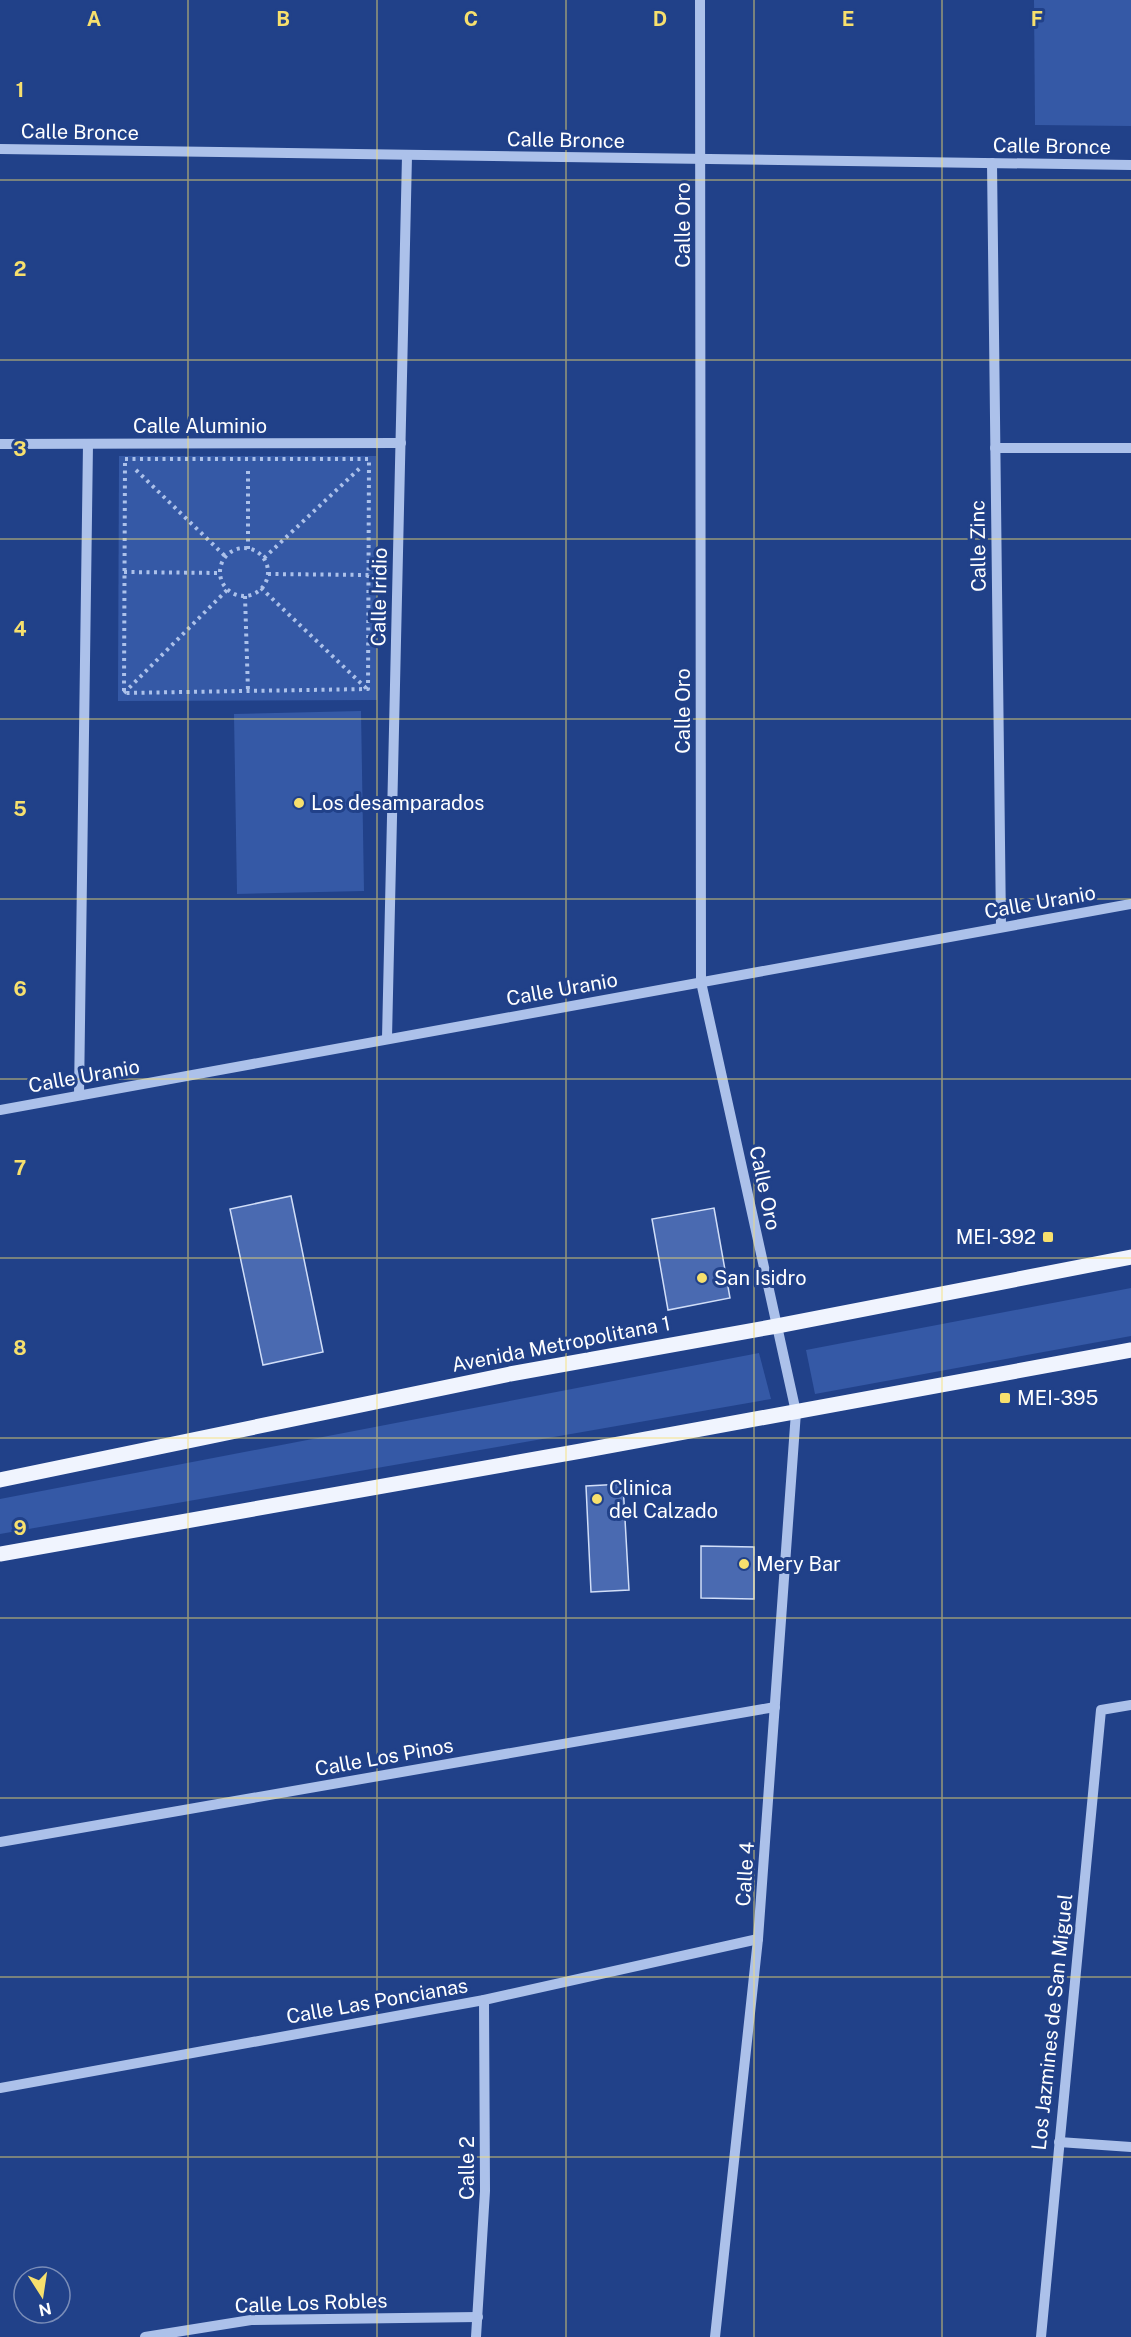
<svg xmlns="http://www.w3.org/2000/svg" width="1131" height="2337" font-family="'Public Sans',sans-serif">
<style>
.green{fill:#3559a6}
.building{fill:#4a6ab1;stroke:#d1def8;stroke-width:1.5}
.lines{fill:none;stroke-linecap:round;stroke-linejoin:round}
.path{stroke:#acc1ea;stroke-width:4;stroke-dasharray:3 4.5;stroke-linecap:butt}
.minor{stroke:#acc1ea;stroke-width:10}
.major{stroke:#f0f4fe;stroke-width:15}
.grid{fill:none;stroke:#f7e06d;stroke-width:1.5;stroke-opacity:0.55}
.poi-dot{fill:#f7e06d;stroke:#214189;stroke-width:2}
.labels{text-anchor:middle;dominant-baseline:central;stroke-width:6;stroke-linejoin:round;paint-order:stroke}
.street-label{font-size:20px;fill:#fff;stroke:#214189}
.poi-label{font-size:20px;fill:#fff;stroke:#214189;text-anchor:start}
.grid-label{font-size:20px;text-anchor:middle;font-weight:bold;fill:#f7e06d;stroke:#214189;stroke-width:6;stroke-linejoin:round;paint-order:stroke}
</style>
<rect width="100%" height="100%" fill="#214189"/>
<g class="green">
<polygon points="1034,0 1131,0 1131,126 1035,125"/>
<polygon points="119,456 376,456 377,700 118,701"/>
<polygon points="361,711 364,891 237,894 234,714"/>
<polygon points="1131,1288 1131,1336 815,1394 806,1350"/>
<polygon points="759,1353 771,1399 0,1534 0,1499"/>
</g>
<g class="building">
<polygon points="291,1196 323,1352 263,1365 230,1209"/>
<polygon points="714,1208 730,1298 668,1310 652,1219"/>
<polygon points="623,1484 629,1590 591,1592 586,1486"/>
<polygon points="701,1546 754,1547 754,1599 701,1598"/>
</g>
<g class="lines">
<g class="path">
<polygon points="125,459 369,459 368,689 124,693"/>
<polyline points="136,470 226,557"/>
<circle cx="244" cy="572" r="24"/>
<polyline points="248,549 248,468"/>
<polyline points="264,558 360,468"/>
<polyline points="124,572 220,573"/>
<polyline points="268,574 369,575"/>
<polyline points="261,588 367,689"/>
<polyline points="245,596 248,691"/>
<polyline points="124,693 228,589"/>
</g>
<g class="minor">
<polyline points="700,0 701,982 796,1412 758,1939 715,2337"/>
<polyline points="0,149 1131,165"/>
<polyline points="992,163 1001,927"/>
<polyline points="0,444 401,443"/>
<polyline points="995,448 1131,448"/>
<polyline points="387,1038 407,156"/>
<polyline points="79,1095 88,444"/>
<polyline points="0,1110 1131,904"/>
<polyline points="0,1842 775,1707"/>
<polyline points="0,2088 484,2000 758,1939"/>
<polyline points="1059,2142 1131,2147"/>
<polyline points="145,2337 251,2320 478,2317"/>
<polyline points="476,2337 485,2191 484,2000"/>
<polyline points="1041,2337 1101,1710 1131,1705"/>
</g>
<g class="major">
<polyline points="0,1480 510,1374 777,1326 1131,1257"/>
<polyline points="0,1554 581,1451 1131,1350"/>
</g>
</g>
<path class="grid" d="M188,0v2337M377,0v2337M566,0v2337M754,0v2337M942,0v2337M0,180h1131M0,360h1131M0,539h1131M0,719h1131M0,899h1131M0,1079h1131M0,1258h1131M0,1438h1131M0,1618h1131M0,1798h1131M0,1977h1131M0,2157h1131"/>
<g class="poi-dot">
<circle cx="299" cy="803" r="6"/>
<rect x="1042" y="1231" width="12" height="12" rx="3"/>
<circle cx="702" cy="1278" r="6"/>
<rect x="999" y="1392" width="12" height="12" rx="3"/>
<circle cx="597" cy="1499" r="6"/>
<circle cx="744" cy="1564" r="6"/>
</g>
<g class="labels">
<g class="street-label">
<text transform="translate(80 132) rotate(1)">Calle Bronce</text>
<text transform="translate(566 140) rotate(1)">Calle Bronce</text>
<text transform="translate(1052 146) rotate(1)">Calle Bronce</text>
<text transform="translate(683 225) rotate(-90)">Calle Oro</text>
<text x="200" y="426">Calle Aluminio</text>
<text transform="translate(978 546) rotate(-91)">Calle Zinc</text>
<text transform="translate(379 597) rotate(-89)">Calle Iridio</text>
<text transform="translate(683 711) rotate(-90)">Calle Oro</text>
<text transform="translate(1040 902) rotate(-10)">Calle Uranio</text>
<text transform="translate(562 989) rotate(-10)">Calle Uranio</text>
<text transform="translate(84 1076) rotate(-10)">Calle Uranio</text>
<text transform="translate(765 1188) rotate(78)">Calle Oro</text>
<text transform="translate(561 1344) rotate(-11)">Avenida Metropolitana 1</text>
<text transform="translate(384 1757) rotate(-10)">Calle Los Pinos</text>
<text transform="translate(745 1874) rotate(-86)">Calle 4</text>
<text transform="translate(377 2001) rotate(-10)">Calle Las Poncianas</text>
<text transform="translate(1052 2022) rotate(-84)">Los Jazmines de San Miguel</text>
<text transform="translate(467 2168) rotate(-90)">Calle 2</text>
<text transform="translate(311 2303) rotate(-2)">Calle Los Robles</text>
</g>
<g class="poi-label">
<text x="311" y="803">Los desamparados</text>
<text x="1036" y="1237" text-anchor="end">MEI-392</text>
<text x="714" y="1278">San Isidro</text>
<text x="1017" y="1398">MEI-395</text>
<text x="609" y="1488">Clinica<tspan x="609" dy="23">del Calzado</tspan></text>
<text x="756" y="1564">Mery Bar</text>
</g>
</g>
<g class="grid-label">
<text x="94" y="26">A</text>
<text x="283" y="26">B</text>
<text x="471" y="26">C</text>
<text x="660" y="26">D</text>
<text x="848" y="26">E</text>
<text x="1037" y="26">F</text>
<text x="20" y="97">1</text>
<text x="20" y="276">2</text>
<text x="20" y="456">3</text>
<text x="20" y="636">4</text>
<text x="20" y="816">5</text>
<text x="20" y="996">6</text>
<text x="20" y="1175">7</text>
<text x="20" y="1355">8</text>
<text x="20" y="1535">9</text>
</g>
<g transform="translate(42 2295) rotate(168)"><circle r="28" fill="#214189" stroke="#7a8db8" stroke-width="1.5"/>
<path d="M0-4.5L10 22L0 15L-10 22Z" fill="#f7e06d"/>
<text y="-9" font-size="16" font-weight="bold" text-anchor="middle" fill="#ffffff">N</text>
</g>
</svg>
